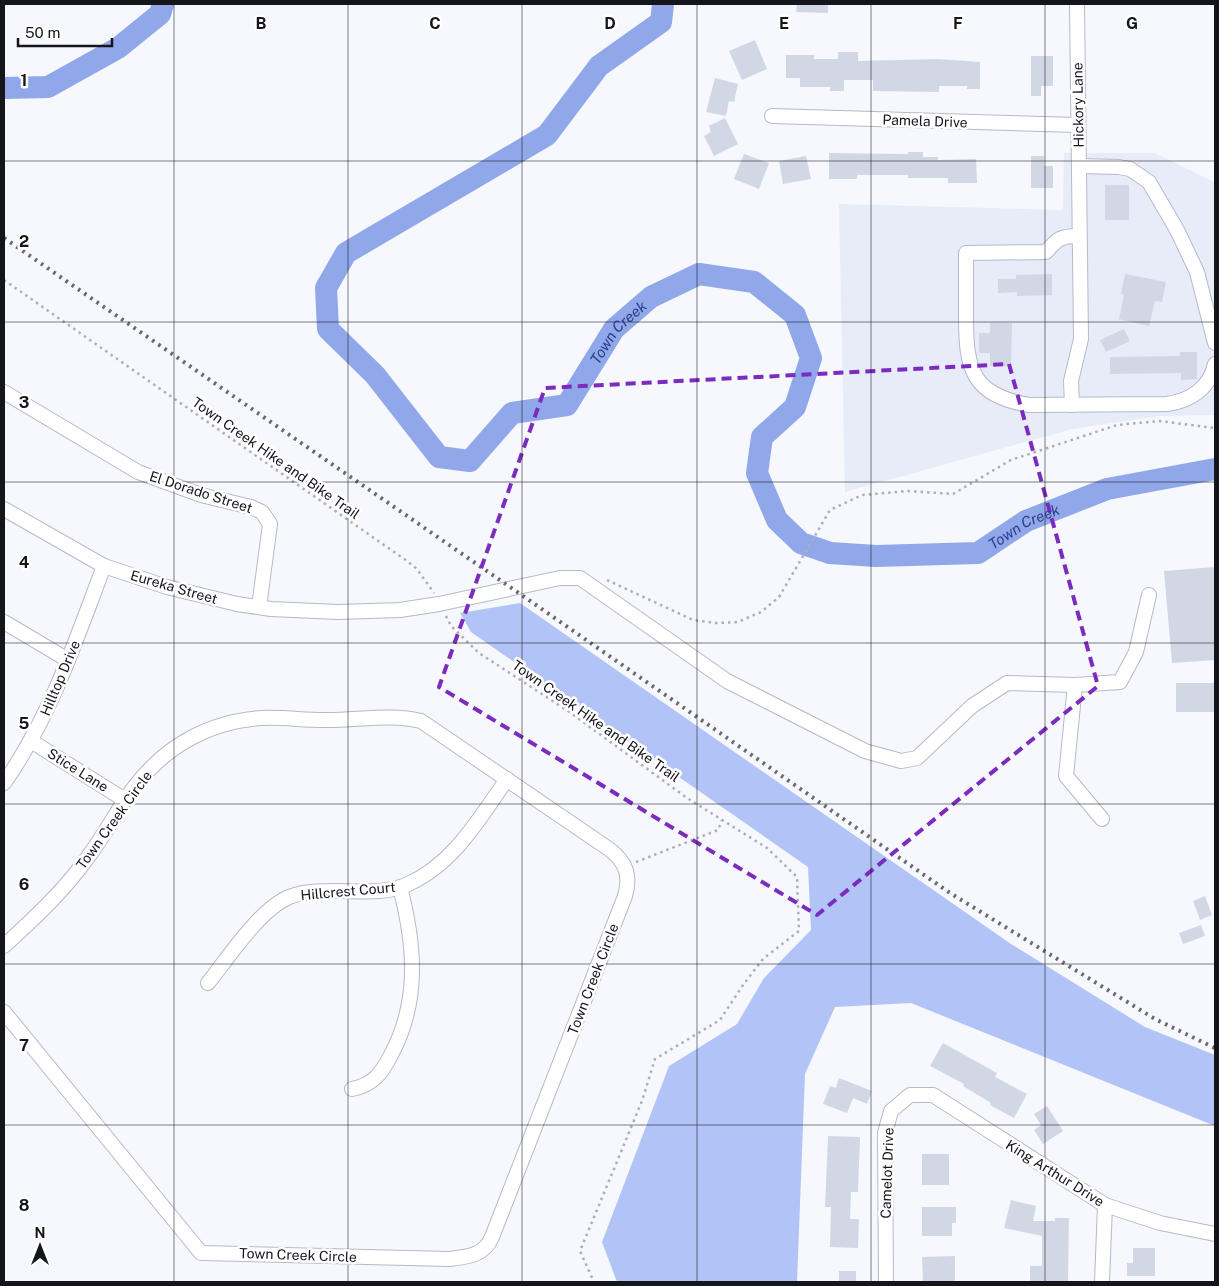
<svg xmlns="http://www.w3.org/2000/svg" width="1219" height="1286" font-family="'Public Sans',sans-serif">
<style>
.built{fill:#e7ecf8}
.green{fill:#b2c4f7}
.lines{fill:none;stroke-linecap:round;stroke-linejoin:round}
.river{stroke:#90a7ea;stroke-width:22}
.building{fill:#d2d7e6}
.minor-casing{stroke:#b5bac9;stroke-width:16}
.path{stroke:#adafb5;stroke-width:2.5;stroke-dasharray:2.5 4;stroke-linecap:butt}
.minor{stroke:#fff;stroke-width:14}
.rail{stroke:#67696f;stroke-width:4;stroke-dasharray:2.5 5;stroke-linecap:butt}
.marked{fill:none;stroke:#7b2cbf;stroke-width:4;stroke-dasharray:10 6;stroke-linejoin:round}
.grid{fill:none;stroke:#14161b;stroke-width:1;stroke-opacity:0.55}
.labels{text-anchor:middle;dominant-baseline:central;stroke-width:5;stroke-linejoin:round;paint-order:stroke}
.street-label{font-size:14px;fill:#14161b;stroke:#fff}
.water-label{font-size:15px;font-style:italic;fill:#2b3e8c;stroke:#fff}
.grid-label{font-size:16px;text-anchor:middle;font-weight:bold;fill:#14161b;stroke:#fff;stroke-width:5;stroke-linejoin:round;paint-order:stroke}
</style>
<rect width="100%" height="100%" fill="#f6f8fe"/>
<polygon class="built" points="1064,153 1155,153 1214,182 1215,415 1159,416 1072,429 845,492 839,204 1063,210"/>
<polygon class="green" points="520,603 1011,944 1145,1027 1215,1055 1215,1126 911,1003 835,1007 805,1074 797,1282 617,1282 602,1242 669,1066 737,1024 764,978 811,930 808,867 471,632 460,613"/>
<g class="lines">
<g class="river">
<path id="s1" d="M663,4l-2,18 -62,44 -52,69 -201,118 -20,35 2,41 47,46 64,82 31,4 42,-48 55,-8 47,-76 37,-32 48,-23 55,8 41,33 16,43 -16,49 -33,30 -5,36 20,47 24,23 29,10 46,3 102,-3 48,-32 81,-32 108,-20"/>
<polyline points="4,88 48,87 118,48 160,14 163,4"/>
</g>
</g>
<g class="building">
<polygon points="797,4 828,4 828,13 796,12"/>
<polygon points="755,40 767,69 742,80 729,51"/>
<polygon points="838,52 858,52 858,61 939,59 980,62 980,89 967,89 967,86 939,86 939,92 873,91 873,80 844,80 844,91 830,91 830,87 800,87 800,78 786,78 786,55 814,55 814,59 838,59"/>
<polygon points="1031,56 1053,56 1053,86 1041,86 1041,96 1031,96"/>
<polygon points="715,78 738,84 734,102 729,101 726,116 706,112"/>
<polygon points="725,118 738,144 714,156 704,136 711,132 709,126"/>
<polygon points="908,152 923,152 923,157 938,157 938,160 976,159 977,183 948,183 948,178 908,178 908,175 857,175 857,179 829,179 829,153 908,154"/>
<polygon points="744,154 769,163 759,189 734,179"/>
<polygon points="806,156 811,179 783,184 779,161"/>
<polygon points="1031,156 1044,156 1044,166 1053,166 1053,188 1031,188"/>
<rect x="1105" y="185" width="24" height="35"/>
<polygon points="1052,274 1052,295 1017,296 1017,292 998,293 998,279 1016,279 1016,275"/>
<polygon points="1125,274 1166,282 1162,302 1155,301 1149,326 1119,319 1124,295 1121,294"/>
<polygon points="990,323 1012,323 1011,366 990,366 990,353 979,353 979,333 990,333"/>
<polygon points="1124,329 1130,341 1106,352 1100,340"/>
<polygon points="1180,352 1197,352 1197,379 1181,380 1181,373 1110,374 1110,357 1180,356"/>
<polygon points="1215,567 1215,660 1172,663 1164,571"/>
<rect x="1176" y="683" width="38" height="29"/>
<polygon points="1205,896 1212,915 1200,920 1193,901"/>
<polygon points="1201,925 1205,936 1183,944 1179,933"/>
<polygon points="943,1043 997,1073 995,1077 1027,1094 1014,1118 990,1105 991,1103 963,1086 964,1084 930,1066"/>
<polygon points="839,1078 872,1091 867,1104 853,1098 847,1113 823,1104 830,1086 836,1088"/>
<polygon points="1047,1106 1063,1131 1043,1144 1034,1130 1041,1125 1034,1114"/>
<polygon points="828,1136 860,1137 858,1192 851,1192 850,1219 859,1219 858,1248 830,1247 831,1207 825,1207"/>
<rect x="922" y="1154" width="27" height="31"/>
<polygon points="1011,1200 1036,1206 1033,1221 1055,1221 1055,1218 1069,1218 1068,1282 1030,1282 1030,1266 1042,1266 1042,1236 1004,1228"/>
<polygon points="922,1207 956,1207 956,1223 952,1223 952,1236 922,1236"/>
<polygon points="1133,1248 1155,1248 1155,1276 1127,1276 1127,1263 1133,1263"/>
<polygon points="955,1256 955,1282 923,1282 922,1257"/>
<rect x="839" y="1271" width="17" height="11"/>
</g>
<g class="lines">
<defs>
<g id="minor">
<polyline points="772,116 1078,125"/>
<polyline points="1079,166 1119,167 1130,169 1149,182 1177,230 1197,272 1215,343"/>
<path d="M1079,236c-18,0 -21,2 -33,16l-80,1c0,22 0,43 0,65 0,53 7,77 63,87l138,-1c23,-3 43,-16 48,-40"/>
<polyline points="4,392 138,472 201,495 251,507 262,512 270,524 259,607"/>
<polyline points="1072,405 1071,381 1081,339 1077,4"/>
<polyline points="4,509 104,566 167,587 237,604 271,609 338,612 400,610 439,604 560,578 580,578 727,681 865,751 901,761 917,758 972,706 1007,683 1075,685 1120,682 1136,652 1149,595"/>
<polyline points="4,622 68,660"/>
<polyline points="1075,685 1066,776 1102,819"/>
<polyline points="31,741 125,800"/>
<path d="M4,783c47,-67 71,-141 100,-217"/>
<path d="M4,946c29,-27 58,-53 81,-85 19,-24 32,-52 51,-76 31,-40 75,-64 126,-67 20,-1 41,2 61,2 31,1 68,-7 98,1l188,128c17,13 22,26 16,47l-133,341c-8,19 -25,20 -43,22l-248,-6 -197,-241"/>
<path d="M208,983c20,-25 52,-74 81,-86 16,-6 32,-6 49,-6 22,0 48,3 68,-6 47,-20 73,-66 101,-106"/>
<path d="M352,1089c21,-4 30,-16 39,-34 29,-54 24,-110 9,-168"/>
<polyline points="886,1282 885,1133 891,1111 910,1095 933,1095 1105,1205 1160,1223 1215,1234"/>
<polyline points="1102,1282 1105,1205"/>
</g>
</defs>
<use href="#minor" class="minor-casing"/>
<g class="path">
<polyline points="4,280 407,561 417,569 434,593"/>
<polyline points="607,580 693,620 716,623 738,622 761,612 779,597 830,510 862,495 908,491 953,494 1011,460 1117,425 1159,421 1215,428"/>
<polyline points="446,616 451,626 479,653 568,711 687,798 767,848 797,877 799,931 763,959 743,985 720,1020 655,1059 642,1101 580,1251 594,1282"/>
<polyline points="636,862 718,830 722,820"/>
</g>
<use href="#minor" class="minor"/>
<polyline class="rail" points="4,238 513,589 950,893 1155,1019 1215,1048"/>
</g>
<path class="marked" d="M1009,364l89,322 -281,229 -378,-228 106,-299z"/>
<path class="grid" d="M174,4v1278M348,4v1278M522,4v1278M697,4v1278M871,4v1278M1045,4v1278M4,161h1211M4,322h1211M4,482h1211M4,643h1211M4,804h1211M4,964h1211M4,1125h1211"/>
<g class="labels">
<g class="street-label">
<text transform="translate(1078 105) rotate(-91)">Hickory Lane</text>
<text transform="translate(925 121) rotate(2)">Pamela Drive</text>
<text transform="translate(276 458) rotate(35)">Town Creek Hike and Bike Trail</text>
<text transform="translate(201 492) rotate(18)">El Dorado Street</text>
<text transform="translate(174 587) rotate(16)">Eureka Street</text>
<text transform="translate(60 678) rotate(-67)">Hilltop Drive</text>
<text transform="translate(596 721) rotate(35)">Town Creek Hike and Bike Trail</text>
<text transform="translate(78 770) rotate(32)">Stice Lane</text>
<text transform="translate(114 820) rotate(-54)">Town Creek Circle</text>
<text transform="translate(348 891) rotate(-5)">Hillcrest Court</text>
<text transform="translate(593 979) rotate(-69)">Town Creek Circle</text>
<text transform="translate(887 1173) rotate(-88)">Camelot Drive</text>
<text transform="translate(1055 1173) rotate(32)">King Arthur Drive</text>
<text transform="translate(298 1255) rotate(2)">Town Creek Circle</text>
</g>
<g class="water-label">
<text stroke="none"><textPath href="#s1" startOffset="905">Town Creek</textPath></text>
<text stroke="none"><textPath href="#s1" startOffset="1610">Town Creek</textPath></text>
</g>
</g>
<g class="grid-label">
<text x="261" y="29">B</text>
<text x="435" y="29">C</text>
<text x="610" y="29">D</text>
<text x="784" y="29">E</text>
<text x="958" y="29">F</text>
<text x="1132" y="29">G</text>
<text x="24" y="86">1</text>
<text x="24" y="247">2</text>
<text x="24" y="408">3</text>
<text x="24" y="568">4</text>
<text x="24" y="729">5</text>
<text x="24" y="890">6</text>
<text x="24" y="1051">7</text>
<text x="24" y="1211">8</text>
</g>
<rect width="1219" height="1286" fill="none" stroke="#14161b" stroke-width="10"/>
<g transform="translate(40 1246)" stroke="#ffffff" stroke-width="4" paint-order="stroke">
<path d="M0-4L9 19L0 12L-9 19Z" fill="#14161b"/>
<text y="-8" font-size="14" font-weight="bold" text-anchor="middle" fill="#14161b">N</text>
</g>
<path d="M18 38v8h94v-8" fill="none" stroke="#14161b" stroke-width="2.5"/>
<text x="25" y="38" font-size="15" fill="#14161b" stroke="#ffffff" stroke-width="4" paint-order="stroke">50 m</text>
</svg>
